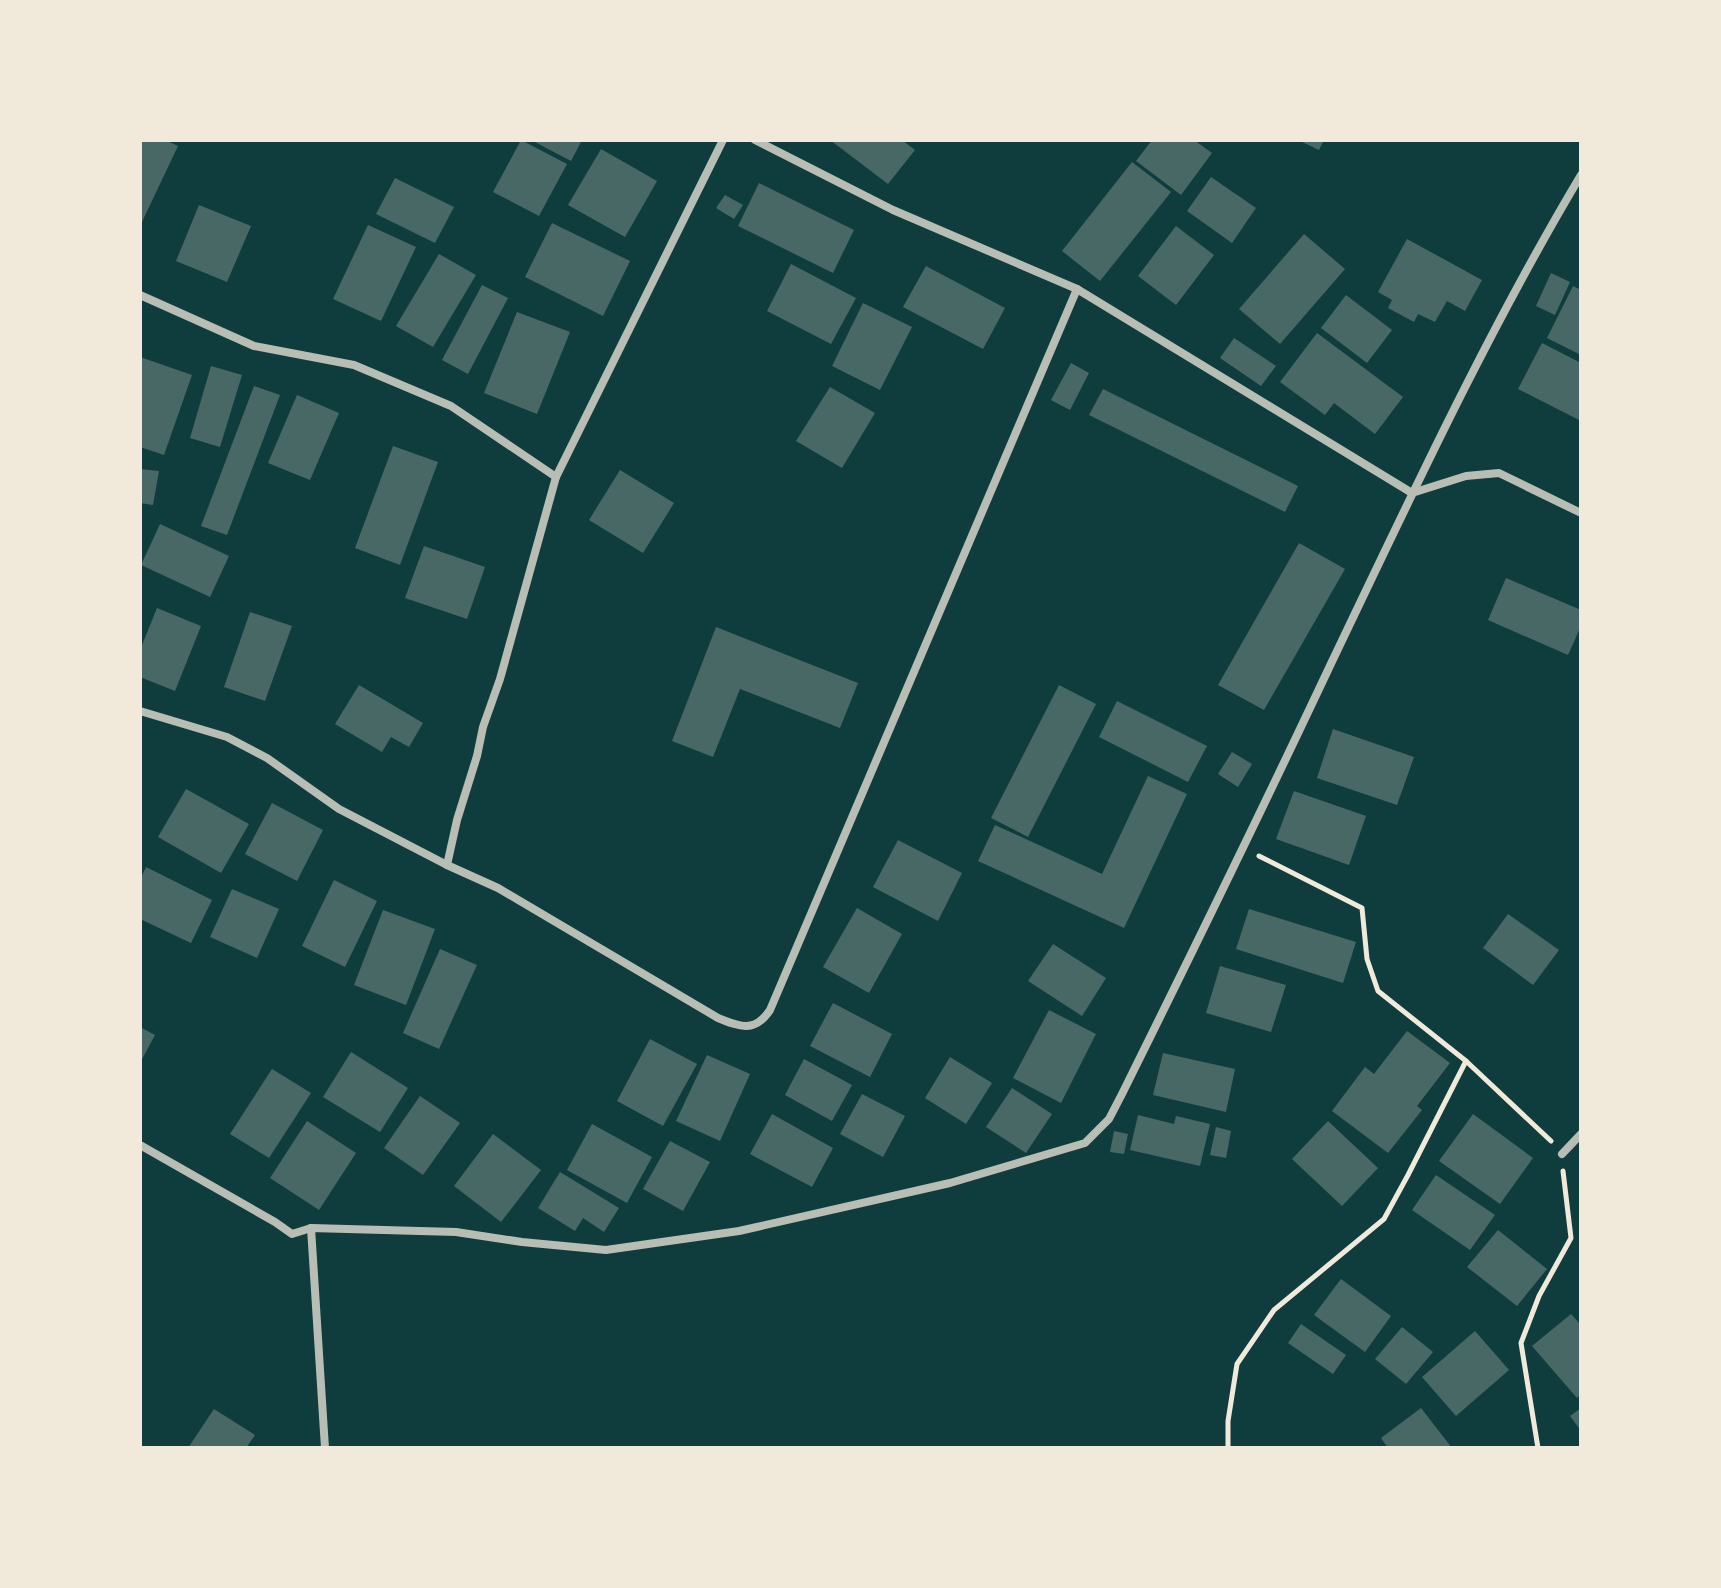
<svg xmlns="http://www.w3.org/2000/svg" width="1721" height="1588" font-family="'Alegreya Sans',sans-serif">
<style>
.building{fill:#486865}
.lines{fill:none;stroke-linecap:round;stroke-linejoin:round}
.path{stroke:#f1e9da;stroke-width:5}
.minor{stroke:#b8beb3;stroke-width:8}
</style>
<rect width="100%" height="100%" fill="#0f3d3e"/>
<g class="building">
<polygon points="140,140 165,140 178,146 140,226"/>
<polygon points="521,140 567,164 539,216 493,192"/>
<polygon points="531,140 582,140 571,161"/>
<polygon points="830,140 902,140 915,150 888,184"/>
<polygon points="1152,140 1194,140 1212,153 1181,195 1136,161"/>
<polygon points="1298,140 1324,140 1319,150"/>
<polygon points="601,149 657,181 625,237 568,205"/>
<polygon points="1132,162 1171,192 1100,281 1062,251"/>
<polygon points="1211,177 1256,208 1232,243 1187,211"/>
<polygon points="395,178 454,207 435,243 376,214"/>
<polygon points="759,183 854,230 833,273 738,226"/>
<polygon points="725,195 743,205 734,219 716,208"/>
<polygon points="199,205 251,226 227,282 176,261"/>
<polygon points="552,223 630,261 603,316 525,277"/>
<polygon points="368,225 416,247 381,321 333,299"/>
<polygon points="1176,226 1214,255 1176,305 1138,276"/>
<polygon points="1304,234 1345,269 1280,344 1239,309"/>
<polygon points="1407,239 1482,280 1465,311 1447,301 1435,322 1418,314 1414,322 1388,308 1392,300 1378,292"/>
<polygon points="439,254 476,275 433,347 396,326"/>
<polygon points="791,264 856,298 831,344 767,311"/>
<polygon points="926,266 1005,308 983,349 903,307"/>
<polygon points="1551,273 1570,282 1555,315 1536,306"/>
<polygon points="482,285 508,298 468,374 442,360"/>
<polygon points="1573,286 1581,290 1581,355 1547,338"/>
<polygon points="1346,295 1392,330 1367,363 1321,328"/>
<polygon points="863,303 912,327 880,390 832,366"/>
<polygon points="517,312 570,332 537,414 484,393"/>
<polygon points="1317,333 1403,397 1375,434 1334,403 1325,415 1280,382"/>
<polygon points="1234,338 1276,366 1261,386 1220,358"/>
<polygon points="1542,343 1581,363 1581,421 1518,389"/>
<polygon points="140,357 192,375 164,455 140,447"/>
<polygon points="1071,363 1089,373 1070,410 1051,400"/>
<polygon points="211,366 242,375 220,447 190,438"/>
<polygon points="254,386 280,395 227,535 201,526"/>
<polygon points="830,387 875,413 842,468 796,441"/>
<polygon points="1103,389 1298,486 1285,512 1089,415"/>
<polygon points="297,395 339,413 310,480 268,463"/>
<polygon points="393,446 438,462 400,565 355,548"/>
<polygon points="140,469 159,471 153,505 140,503"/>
<polygon points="620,470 674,503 643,553 589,520"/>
<polygon points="160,524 229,556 210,597 141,565"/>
<polygon points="1299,543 1345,569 1264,710 1218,685"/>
<polygon points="424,546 485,567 467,619 405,598"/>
<polygon points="1506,578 1581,610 1581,626 1568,655 1488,620"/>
<polygon points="157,608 201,626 175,691 140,677 140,650"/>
<polygon points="250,612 292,626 265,701 224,687"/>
<polygon points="716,627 858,683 840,728 740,689 713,757 672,741"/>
<polygon points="359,685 423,723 409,747 391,737 382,752 335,724"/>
<polygon points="1059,685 1096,704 1028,837 991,818"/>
<polygon points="1117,701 1207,746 1188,782 1099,737"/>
<polygon points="1333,729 1414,757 1397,805 1317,778"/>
<polygon points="1232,752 1252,764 1238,787 1218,774"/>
<polygon points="1148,776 1187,794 1124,928 978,861 995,825 1102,874"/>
<polygon points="186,789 249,824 221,873 158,837"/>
<polygon points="1294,791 1366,816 1349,865 1276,839"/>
<polygon points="272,803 323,830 297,881 245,854"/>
<polygon points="898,840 962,873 938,921 873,887"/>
<polygon points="146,867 212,900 191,943 140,919 140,880"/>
<polygon points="334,880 377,901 345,967 302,946"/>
<polygon points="232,889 279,909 257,958 210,937"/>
<polygon points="857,908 902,934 869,993 823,967"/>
<polygon points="1249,909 1356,942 1343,983 1236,949"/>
<polygon points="383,910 435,929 406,1005 354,985"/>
<polygon points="1508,914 1559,950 1533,985 1483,948"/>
<polygon points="1053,944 1106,978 1082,1016 1028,981"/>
<polygon points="440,949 477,965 439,1049 403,1033"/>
<polygon points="1220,966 1286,985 1271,1032 1206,1013"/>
<polygon points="833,1003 892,1034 870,1077 810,1046"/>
<polygon points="1049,1010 1096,1034 1061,1103 1013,1078"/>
<polygon points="140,1027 155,1035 140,1063"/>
<polygon points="1407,1031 1450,1063 1417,1106 1422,1110 1388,1153 1332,1111 1365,1067 1374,1074"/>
<polygon points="650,1039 697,1064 663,1126 617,1101"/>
<polygon points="351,1052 408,1088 380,1132 323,1097"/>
<polygon points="1163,1053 1235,1069 1226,1112 1153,1095"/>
<polygon points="707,1055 750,1074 720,1141 676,1121"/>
<polygon points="950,1057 992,1083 966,1124 925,1098"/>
<polygon points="804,1059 852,1085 832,1121 785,1095"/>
<polygon points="272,1069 311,1093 269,1158 230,1134"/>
<polygon points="1012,1088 1052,1114 1026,1153 986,1127"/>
<polygon points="862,1094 905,1116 883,1157 840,1134"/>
<polygon points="420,1096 460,1123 423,1175 384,1148"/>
<polygon points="772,1114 833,1148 812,1187 750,1154"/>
<polygon points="1473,1114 1533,1158 1500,1204 1439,1161"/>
<polygon points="1138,1115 1174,1124 1176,1116 1210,1124 1200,1166 1130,1150"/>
<polygon points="307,1121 356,1153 319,1210 270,1178"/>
<polygon points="1328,1121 1378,1168 1342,1206 1292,1159"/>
<polygon points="592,1124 652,1157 627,1203 567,1170"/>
<polygon points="1216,1127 1231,1131 1226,1158 1210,1155"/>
<polygon points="1114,1131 1128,1134 1124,1154 1110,1152"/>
<polygon points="493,1134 541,1170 501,1222 454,1186"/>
<polygon points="670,1141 710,1162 683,1211 643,1189"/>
<polygon points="560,1172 619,1208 604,1232 583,1218 575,1231 538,1208"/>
<polygon points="1436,1175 1495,1215 1470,1250 1412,1210"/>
<polygon points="1498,1230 1547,1269 1517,1306 1467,1267"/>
<polygon points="1341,1279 1391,1316 1365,1352 1314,1315"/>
<polygon points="1571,1314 1581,1325 1581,1394 1577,1398 1532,1346"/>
<polygon points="1301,1324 1346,1355 1333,1374 1288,1343"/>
<polygon points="1402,1327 1433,1352 1406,1384 1375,1359"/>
<polygon points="1475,1331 1509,1370 1456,1416 1422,1377"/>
<polygon points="1421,1408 1452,1448 1388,1448 1381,1438"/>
<polygon points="1581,1408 1581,1431 1570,1416"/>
<polygon points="214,1409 255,1435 246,1448 188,1448"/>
</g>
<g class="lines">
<g class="path">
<polyline points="1259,856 1362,908 1367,959 1378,991 1466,1061 1551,1141"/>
<polyline points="1228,1448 1228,1421 1237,1364 1274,1310 1384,1219 1408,1175 1466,1061"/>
<polyline points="1538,1448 1521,1343 1539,1296 1571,1238 1563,1171"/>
</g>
<g class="minor">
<polyline points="755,140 893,210 1077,289 1412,493 1466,476 1499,473 1581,513"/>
<polyline points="140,295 254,346 354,365 451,406 556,477 500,679 483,727 477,756 457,820 447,865"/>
<polyline points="556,477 723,140"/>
<path d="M140,711l87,26 40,21 72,51 108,56 51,23 220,130c22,9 37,15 52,-8l307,-721"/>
<path d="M140,1145l135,77 17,12 19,-6 145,4 66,10 84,8 133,-19 211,-48 135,-40 24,-24 13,-25c70,-141 139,-282 206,-424 80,-167 158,-336 253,-495"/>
<polyline points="1562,1154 1581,1134"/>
<polyline points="311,1228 325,1448"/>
</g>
</g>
<rect width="1721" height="1588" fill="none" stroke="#f1e9da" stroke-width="284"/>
</svg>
